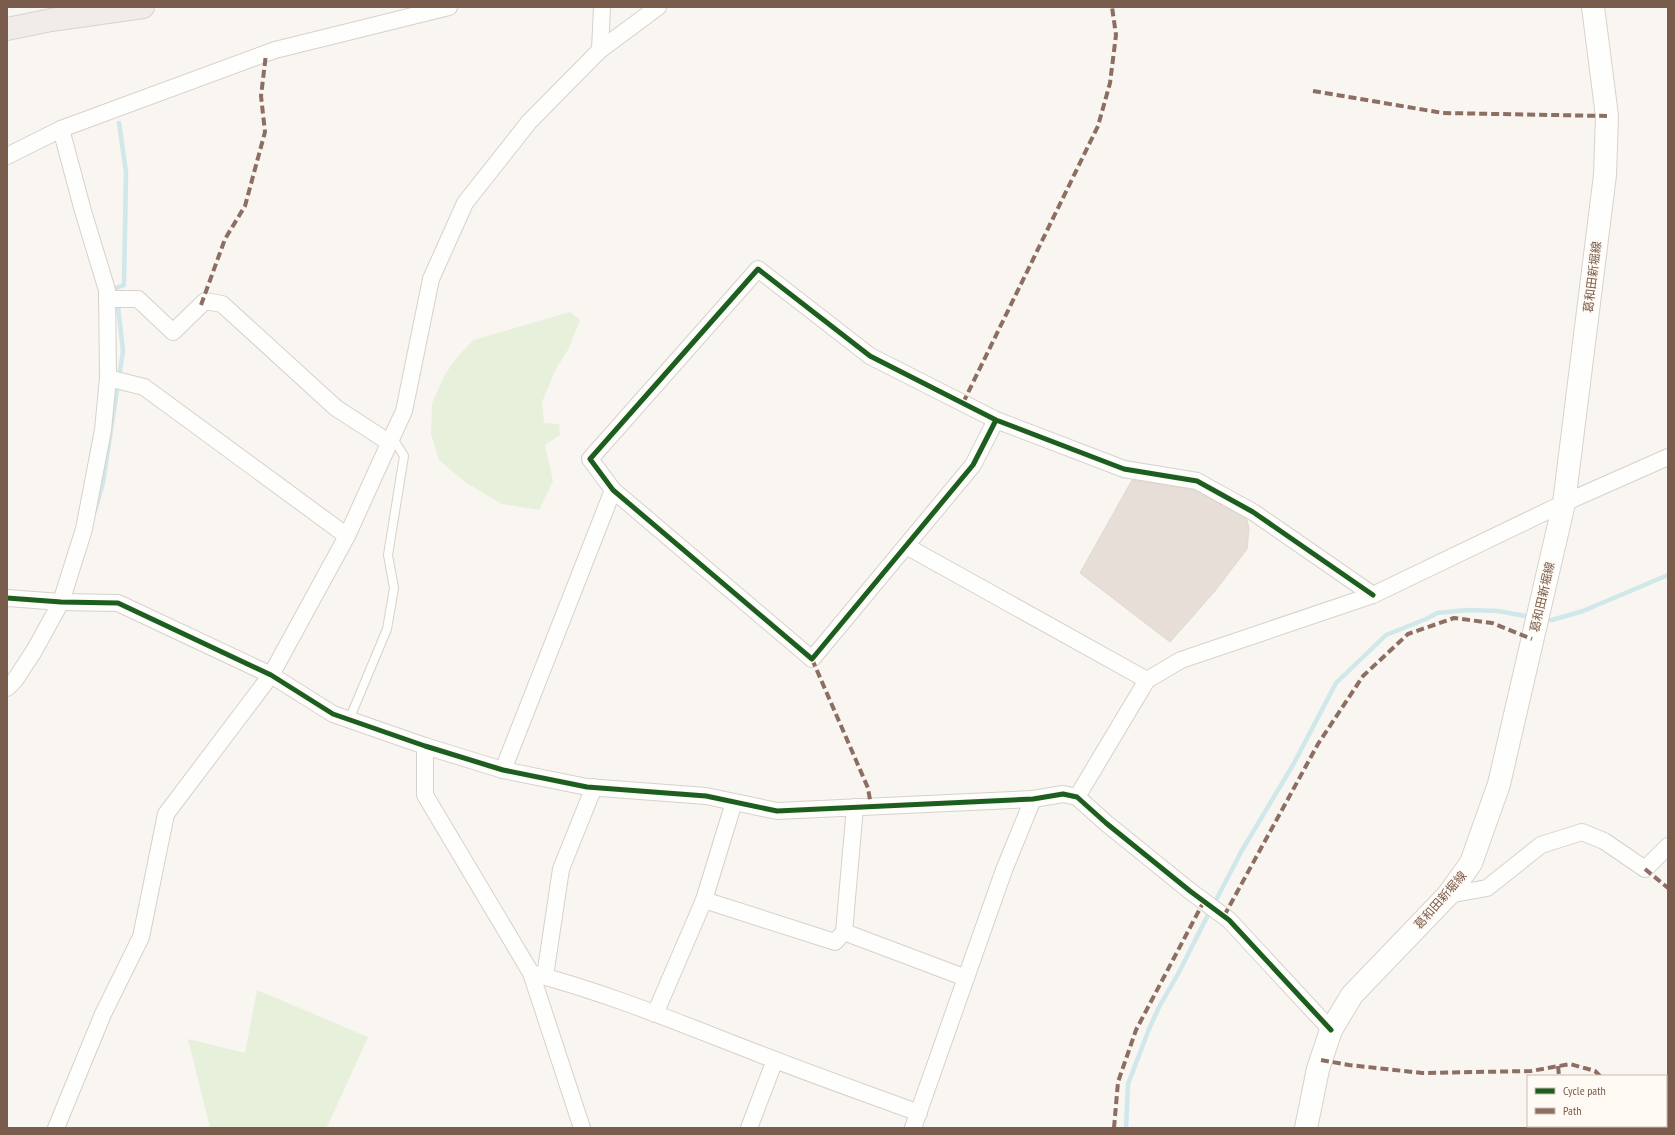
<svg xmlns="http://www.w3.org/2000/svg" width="1675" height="1135" font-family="'PT Sans Narrow','Noto Sans JP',sans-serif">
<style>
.green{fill:#e7f0db}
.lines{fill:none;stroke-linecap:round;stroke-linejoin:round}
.stream{stroke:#d0e8ea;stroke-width:4.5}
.building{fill:#e6ded7;stroke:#e2d8d2}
.service-casing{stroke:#d7d1cb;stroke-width:10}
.minor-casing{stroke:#d7d1cb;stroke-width:18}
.secondary-casing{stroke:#d9d2cb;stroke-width:24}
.trunk-casing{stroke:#dad1cc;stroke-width:24}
.service{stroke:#fefefd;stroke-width:8}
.minor{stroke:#fefefd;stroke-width:16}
.secondary{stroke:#fefefd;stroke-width:22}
.trunk{stroke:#f2ece8;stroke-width:22}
.quiet{stroke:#8d6e63;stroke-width:4;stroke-dasharray:8 4;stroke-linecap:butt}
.cycleway-casing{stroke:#fffaf3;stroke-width:8}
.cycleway{stroke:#1b5e20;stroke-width:5}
.labels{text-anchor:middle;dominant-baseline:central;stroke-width:3;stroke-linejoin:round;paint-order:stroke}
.street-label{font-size:12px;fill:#7a5c4d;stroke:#fffaf3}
</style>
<rect width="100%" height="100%" fill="#f9f5f0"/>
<g class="green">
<polygon points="570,312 580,320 569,348 556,369 542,402 544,423 559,424 560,435 545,445 553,481 539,510 502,504 465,482 439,460 431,434 432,404 444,376 458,356 474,340"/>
<polygon points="257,990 368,1037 328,1125 325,1128 210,1128 188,1039 245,1053"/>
</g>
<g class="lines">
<g class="stream">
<polyline points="95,511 103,483 123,351 116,288 124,285 126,172 119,123"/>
<polyline points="1542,619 1552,620 1583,611 1668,575"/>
<polyline points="1214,904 1241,852 1293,765 1336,683 1386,635 1426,619 1437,613 1468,610 1498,611 1531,617"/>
<polyline points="1126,1128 1128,1084 1149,1029 1159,1007 1178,974 1210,911"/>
</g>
</g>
<polygon class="building" points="1132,480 1194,490 1247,519 1249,529 1247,549 1215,591 1170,642 1080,573"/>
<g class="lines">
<defs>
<polyline id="service" points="349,720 387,629 394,588 388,555 404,456 392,437"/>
<g id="minor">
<polyline points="600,50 602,7"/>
<polyline points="7,156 61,129 275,50 449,7"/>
<polyline points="107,299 138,299 173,332 205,301 222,304 336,408 390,443"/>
<polyline points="108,378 144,387 347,536"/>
<polyline points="996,420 973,465 812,659 613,490 590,459 758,269 870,356 996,420 1124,469 1197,481 1253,512 1373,595"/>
<polyline points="906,546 1147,680"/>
<polyline points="7,598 61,602 118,603 271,675 333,714 425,746 503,770 587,787 706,796 777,811 1033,799 1063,794 1077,797 1106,823 1190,891 1229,920 1331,1030"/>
<polyline points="7,688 15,680 34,651 61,602 84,529 103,430 108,378 107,290 83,211 61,129"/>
<polyline points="425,746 425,795 531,973 582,1128"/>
<polyline points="503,770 613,490"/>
<polyline points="1077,797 1147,680 1181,660 1373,595 1564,503 1668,457"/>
<polyline points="1448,895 1487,888 1541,845 1582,832 1604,841 1645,869 1668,846"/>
<polyline points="704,900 835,942 844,932 966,978"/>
<polyline points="844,932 855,807"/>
<path d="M531,973c77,20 151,51 226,80 53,21 108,40 162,60"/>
<polyline points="545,976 561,869 594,787"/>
<polyline points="655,1014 704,900 734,802"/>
<polyline points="56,1128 103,1014 141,937 166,814 271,675 347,536 392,437 404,411 431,279 465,203 529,122 600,50 658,7"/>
<polyline points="749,1128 775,1060"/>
<polyline points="913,1128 1004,870 1033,799"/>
</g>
<polyline id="secondary" points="1306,1128 1318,1069 1331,1030 1352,995 1448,895 1471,863 1499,784 1564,503 1605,175 1607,116 1593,7"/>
<polyline id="trunk" points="7,29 51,20 143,7"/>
</defs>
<use href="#service" class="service-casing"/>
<use href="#minor" class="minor-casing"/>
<use href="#secondary" class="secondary-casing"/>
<use href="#trunk" class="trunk-casing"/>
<use href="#service" class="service"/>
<use href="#minor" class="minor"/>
<use href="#secondary" class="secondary"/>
<use href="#trunk" class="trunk"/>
<g class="quiet">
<polyline points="1313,91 1443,113 1607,116"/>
<polyline points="201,305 225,239 245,206 265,132 261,96 266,54"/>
<polyline points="963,403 1098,126 1110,83 1116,35 1112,7"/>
<polyline points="812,659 868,788 871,806"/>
<polyline points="1645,869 1668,888"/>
<polyline points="1224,916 1318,744 1363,676 1408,634 1454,618 1492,623 1532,639"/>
<polyline points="1321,1060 1349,1065 1422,1073 1531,1071 1570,1064 1595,1071 1600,1076"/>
<polyline points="1558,1066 1559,1076"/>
<polyline points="1564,1126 1564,1128"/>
<polyline points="1639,1126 1640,1128"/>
<polyline points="1114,1128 1118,1082 1136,1030 1204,901"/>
</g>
<defs>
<g id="cycleway">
<polyline points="996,420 973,465 812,659 613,490 590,459 758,269 870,356 996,420 1124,469 1197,481 1253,512 1373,595"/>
<polyline points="7,598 61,602 118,603 271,675 333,714 425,746 503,770 587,787 706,796 777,811 1033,799 1063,794 1077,797 1106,823 1190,891 1229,920 1331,1030"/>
</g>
</defs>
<use href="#cycleway" class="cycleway-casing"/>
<use href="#cycleway" class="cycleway"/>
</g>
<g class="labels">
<g class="street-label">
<text transform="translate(1592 277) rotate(-83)">葛和田新堀線</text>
<text transform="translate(1542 597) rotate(-77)">葛和田新堀線</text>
<text transform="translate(1440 900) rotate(-49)">葛和田新堀線</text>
</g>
</g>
<rect width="1675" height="1135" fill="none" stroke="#7a5c4d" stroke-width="16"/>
<rect x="1527" y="1075" width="140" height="52" fill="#fffaf3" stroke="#cabbb1"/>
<rect x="1535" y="1088" width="20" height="6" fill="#1b5e20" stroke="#cabbb1"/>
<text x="1563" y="1095" font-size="12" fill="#7a5c4d">Cycle path</text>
<rect x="1535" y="1108" width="20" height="6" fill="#8d6e63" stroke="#cabbb1"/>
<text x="1563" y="1115" font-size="12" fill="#7a5c4d">Path</text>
</svg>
